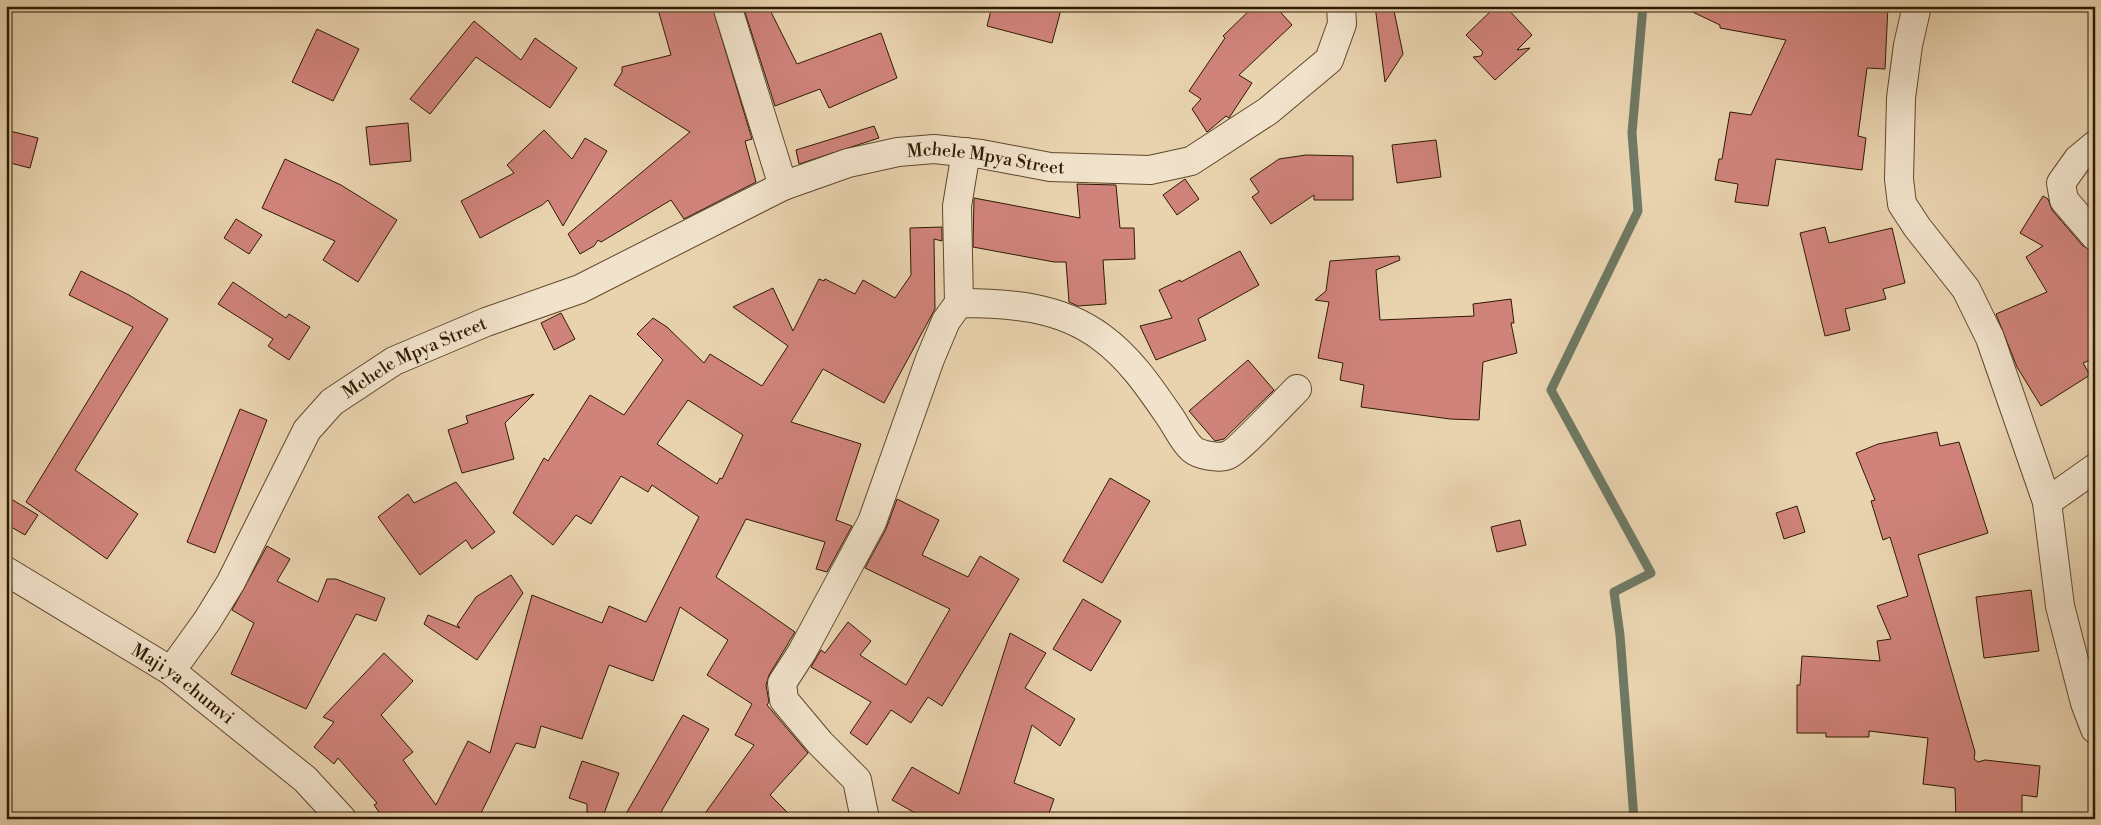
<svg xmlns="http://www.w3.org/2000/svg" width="2101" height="825" font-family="'Libre Bodoni',serif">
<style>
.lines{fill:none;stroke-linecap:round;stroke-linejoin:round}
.stream{stroke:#6f7963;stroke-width:9}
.building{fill:#d0837b;stroke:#2f1a01;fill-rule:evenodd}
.street-casing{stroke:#5e482c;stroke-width:30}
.path{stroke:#2f1a01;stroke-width:3;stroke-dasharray:4 2.5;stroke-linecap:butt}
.street{stroke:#f1e2cb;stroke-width:28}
.labels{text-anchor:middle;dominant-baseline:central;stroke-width:4;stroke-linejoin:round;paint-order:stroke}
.street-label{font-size:18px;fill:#2f1a01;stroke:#f1e2cb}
</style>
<rect width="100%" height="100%" fill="#e9d3af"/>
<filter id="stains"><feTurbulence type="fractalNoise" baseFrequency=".004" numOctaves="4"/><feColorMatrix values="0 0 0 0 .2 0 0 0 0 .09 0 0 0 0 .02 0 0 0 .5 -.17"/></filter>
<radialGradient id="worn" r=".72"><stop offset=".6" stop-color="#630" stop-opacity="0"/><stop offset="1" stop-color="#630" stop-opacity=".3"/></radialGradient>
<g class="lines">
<polyline class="stream" points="1634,819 1620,635 1614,592 1651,573 1551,390 1638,211 1632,133 1643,6"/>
</g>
<g class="building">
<polygon points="657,6 712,6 752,139 745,141 756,182 684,219 671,200 601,242 598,240 594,246 580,254 568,234 690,132 614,85 622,72 622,67 671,55"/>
<polygon points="743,6 768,6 797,64 881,33 897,78 829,108 820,89 775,106"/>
<polygon points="992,6 1062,6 1052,43 987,26"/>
<polygon points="1254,6 1275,6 1292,25 1239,75 1252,83 1229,118 1226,116 1207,132 1192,109 1201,99 1189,91 1225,38 1223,36"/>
<polygon points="1375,6 1393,6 1403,54 1385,82"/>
<polygon points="1496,6 1505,6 1532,35 1517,50 1530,48 1495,80 1473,57 1481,56 1483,52 1466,35"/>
<polygon points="1680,6 1888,6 1885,69 1867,68 1858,136 1866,138 1862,170 1776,159 1768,206 1735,202 1738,184 1715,180 1719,159 1722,159 1730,112 1751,115 1786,40 1720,28 1720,25"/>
<polygon points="474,21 521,60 535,38 577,68 550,108 476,57 430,114 410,99"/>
<polygon points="317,29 359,49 333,101 292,82"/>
<polygon points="408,123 411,161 370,165 366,127"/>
<polygon points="874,126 879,138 799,164 796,150"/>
<polygon points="6,130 38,138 30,168 6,162"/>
<polygon points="544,130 572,159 585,138 607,151 563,226 548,200 542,205 480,238 461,201 514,173 507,165"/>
<polygon points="1436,140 1441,177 1397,183 1392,145"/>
<polygon points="1306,155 1353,156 1353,200 1314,200 1314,195 1271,224 1252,197 1259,192 1250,179 1279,159"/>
<polygon points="285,159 341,185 397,220 358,282 323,260 335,241 262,208"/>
<polygon points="1185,179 1199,199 1177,215 1163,195"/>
<polygon points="1077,184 1116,185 1120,228 1134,228 1135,259 1103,260 1106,304 1078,306 1069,302 1066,262 1054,262 973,247 974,198 1080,218"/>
<polygon points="2043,196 2048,199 2052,210 2083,246 2095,251 2095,358 2083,363 2090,375 2041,406 2017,367 1996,314 2047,292 2026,257 2043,246 2020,233"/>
<polygon points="236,219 262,235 249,254 224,238"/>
<path d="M942,227v14l-8,-2 1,70 -51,94 -61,-34 -32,53 70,22 -25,76 16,6 -25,46 -11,-3 9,-27 -79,-23 -30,58 79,55 -26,43 -3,10 3,17 -2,3 41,48 -38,42 24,24h-93l53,-74 -19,-10 17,-31 -45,-29 21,-35 -48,-33 -27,74 -44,-16 -27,74 -41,-13 -6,22 -19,-5 -38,76h-94l-10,-14 3,-2 -39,-45 -4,6 -20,-17 20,-25 -11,-5 61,-64 29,28 -32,34 32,37 -10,8 33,45 32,-64 22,12 42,-158 70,28 7,-17 37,16 53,-105 -47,-32 -4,7 -27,-16 -30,48 -15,-9 -23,30 -40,-32 31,-55 4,3 42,-66 34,20 39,-55 -26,-26 16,-16 14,9 37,36 6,-9 52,32 26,-40 -55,-39 40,-19 20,43 26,-52 5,2 1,-2 30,15 8,-14 32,18 16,-23 -1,-47zM688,400l55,35 -21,44 -2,-1 -3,6 -60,-40z"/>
<polygon points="1825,227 1829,243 1892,228 1905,283 1883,289 1886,299 1845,309 1850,330 1825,336 1800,233"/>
<polygon points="1240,251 1259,285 1198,319 1206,340 1156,360 1140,326 1172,318 1159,290 1180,280 1181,282"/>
<polygon points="1399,256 1400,260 1376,270 1380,320 1474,316 1473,304 1511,299 1514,323 1511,323 1517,353 1483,362 1479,420 1450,419 1361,407 1364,385 1340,380 1343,363 1318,358 1329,302 1315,300 1326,291 1330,261"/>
<polygon points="81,271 129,295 168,319 75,470 138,514 107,559 26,502 133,327 69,295"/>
<polygon points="233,282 286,318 289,314 310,327 289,360 268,346 273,339 218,304"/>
<polygon points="561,313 575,339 554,350 541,323"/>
<polygon points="1248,360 1274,390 1224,439 1215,441 1189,411"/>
<polygon points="534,394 505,423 514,459 462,473 448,430 468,423 466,416"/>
<polygon points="240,409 267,420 215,553 187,542"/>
<polygon points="1937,432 1940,446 1959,442 1988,533 1918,555 1975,752 1974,759 1978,762 1985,760 2040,766 2037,797 2022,795 2022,819 1956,819 1955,788 1923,784 1928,738 1869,731 1869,737 1826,737 1826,733 1797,733 1797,685 1800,685 1802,656 1880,661 1877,641 1891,639 1877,606 1908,596 1890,537 1883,540 1871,501 1875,500 1856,453 1878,444"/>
<polygon points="1110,478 1150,501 1102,583 1063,561"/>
<polygon points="456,482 495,532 472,549 466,540 420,575 378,517 408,494 414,503"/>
<polygon points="6,496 38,515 25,535 6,524"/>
<polygon points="897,499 939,520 922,555 968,577 980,556 1019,579 942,706 928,697 911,723 891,710 867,745 850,733 871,702 811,667 821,650 825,653 848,622 871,641 860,655 906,685 950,609 865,568 886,529"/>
<polygon points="1797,506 1805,532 1784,539 1776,513"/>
<polygon points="1520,520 1526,545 1497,552 1491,527"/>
<polygon points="267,546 290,559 277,581 318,602 327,579 336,579 385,598 376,621 356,614 306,709 231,674 254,623 232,610"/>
<polygon points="511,575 523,593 477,660 424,624 428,615 460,628 457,625 476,597"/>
<polygon points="2031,590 2039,651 1984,658 1976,597"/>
<polygon points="1083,599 1121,621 1091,671 1053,649"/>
<polygon points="1010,633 1046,653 1025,688 1075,719 1060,746 1032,725 1014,783 1054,799 1047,819 926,819 892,800 912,767 959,794"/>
<polygon points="683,715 709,729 657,819 623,819"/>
<polygon points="582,761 619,773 602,819 587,819 587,804 569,798"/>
</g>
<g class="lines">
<defs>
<g id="street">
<polyline points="727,6 783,186"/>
<polyline points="1917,6 1908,45 1901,98 1899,179 1902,204 1917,227 1966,289 1990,338 2047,502 2060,606 2085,703 2095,729"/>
<polyline points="2095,145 2078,159 2061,183 2064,200 2095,236"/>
<polyline points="959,303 957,206 966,152"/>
<polyline points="2047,502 2095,468"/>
<path id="s1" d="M6,571l165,100 134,108 37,40"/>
<path id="s2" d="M171,671l36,-50 24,-39 76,-152 25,-28 62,-41 92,-39 94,-33 203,-103 65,-23 50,-11 36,-3 47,5 69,13 100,3 41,-9 77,-50 61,-51 13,-36 -1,-18"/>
<path d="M865,819l-8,-39 -37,-37 -36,-43 -2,-17 20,-31 70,-130 58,-163 16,-38 13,-18c50,0 100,3 142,34 29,21 49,51 69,80 7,10 13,24 22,32 7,6 27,10 36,6 9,-3 58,-55 69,-66"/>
</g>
</defs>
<use href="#street" class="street-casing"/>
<polyline class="path" points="1516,12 1518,6"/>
<use href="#street" class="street"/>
</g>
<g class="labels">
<g class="street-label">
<text stroke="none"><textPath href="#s2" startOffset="1025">Mchele Mpya Street</textPath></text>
<text stroke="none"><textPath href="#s2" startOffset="409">Mchele Mpya Street</textPath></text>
<text stroke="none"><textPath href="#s1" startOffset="210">Maji ya chumvi</textPath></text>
</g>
</g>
<rect width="2101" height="825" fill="none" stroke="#e9d3af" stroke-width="25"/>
<rect x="8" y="8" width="2086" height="810" fill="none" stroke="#2f1a01" stroke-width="2.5"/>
<rect x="12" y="12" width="2076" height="800" fill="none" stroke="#2f1a01"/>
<rect width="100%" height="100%" filter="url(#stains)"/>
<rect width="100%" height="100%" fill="url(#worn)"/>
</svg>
